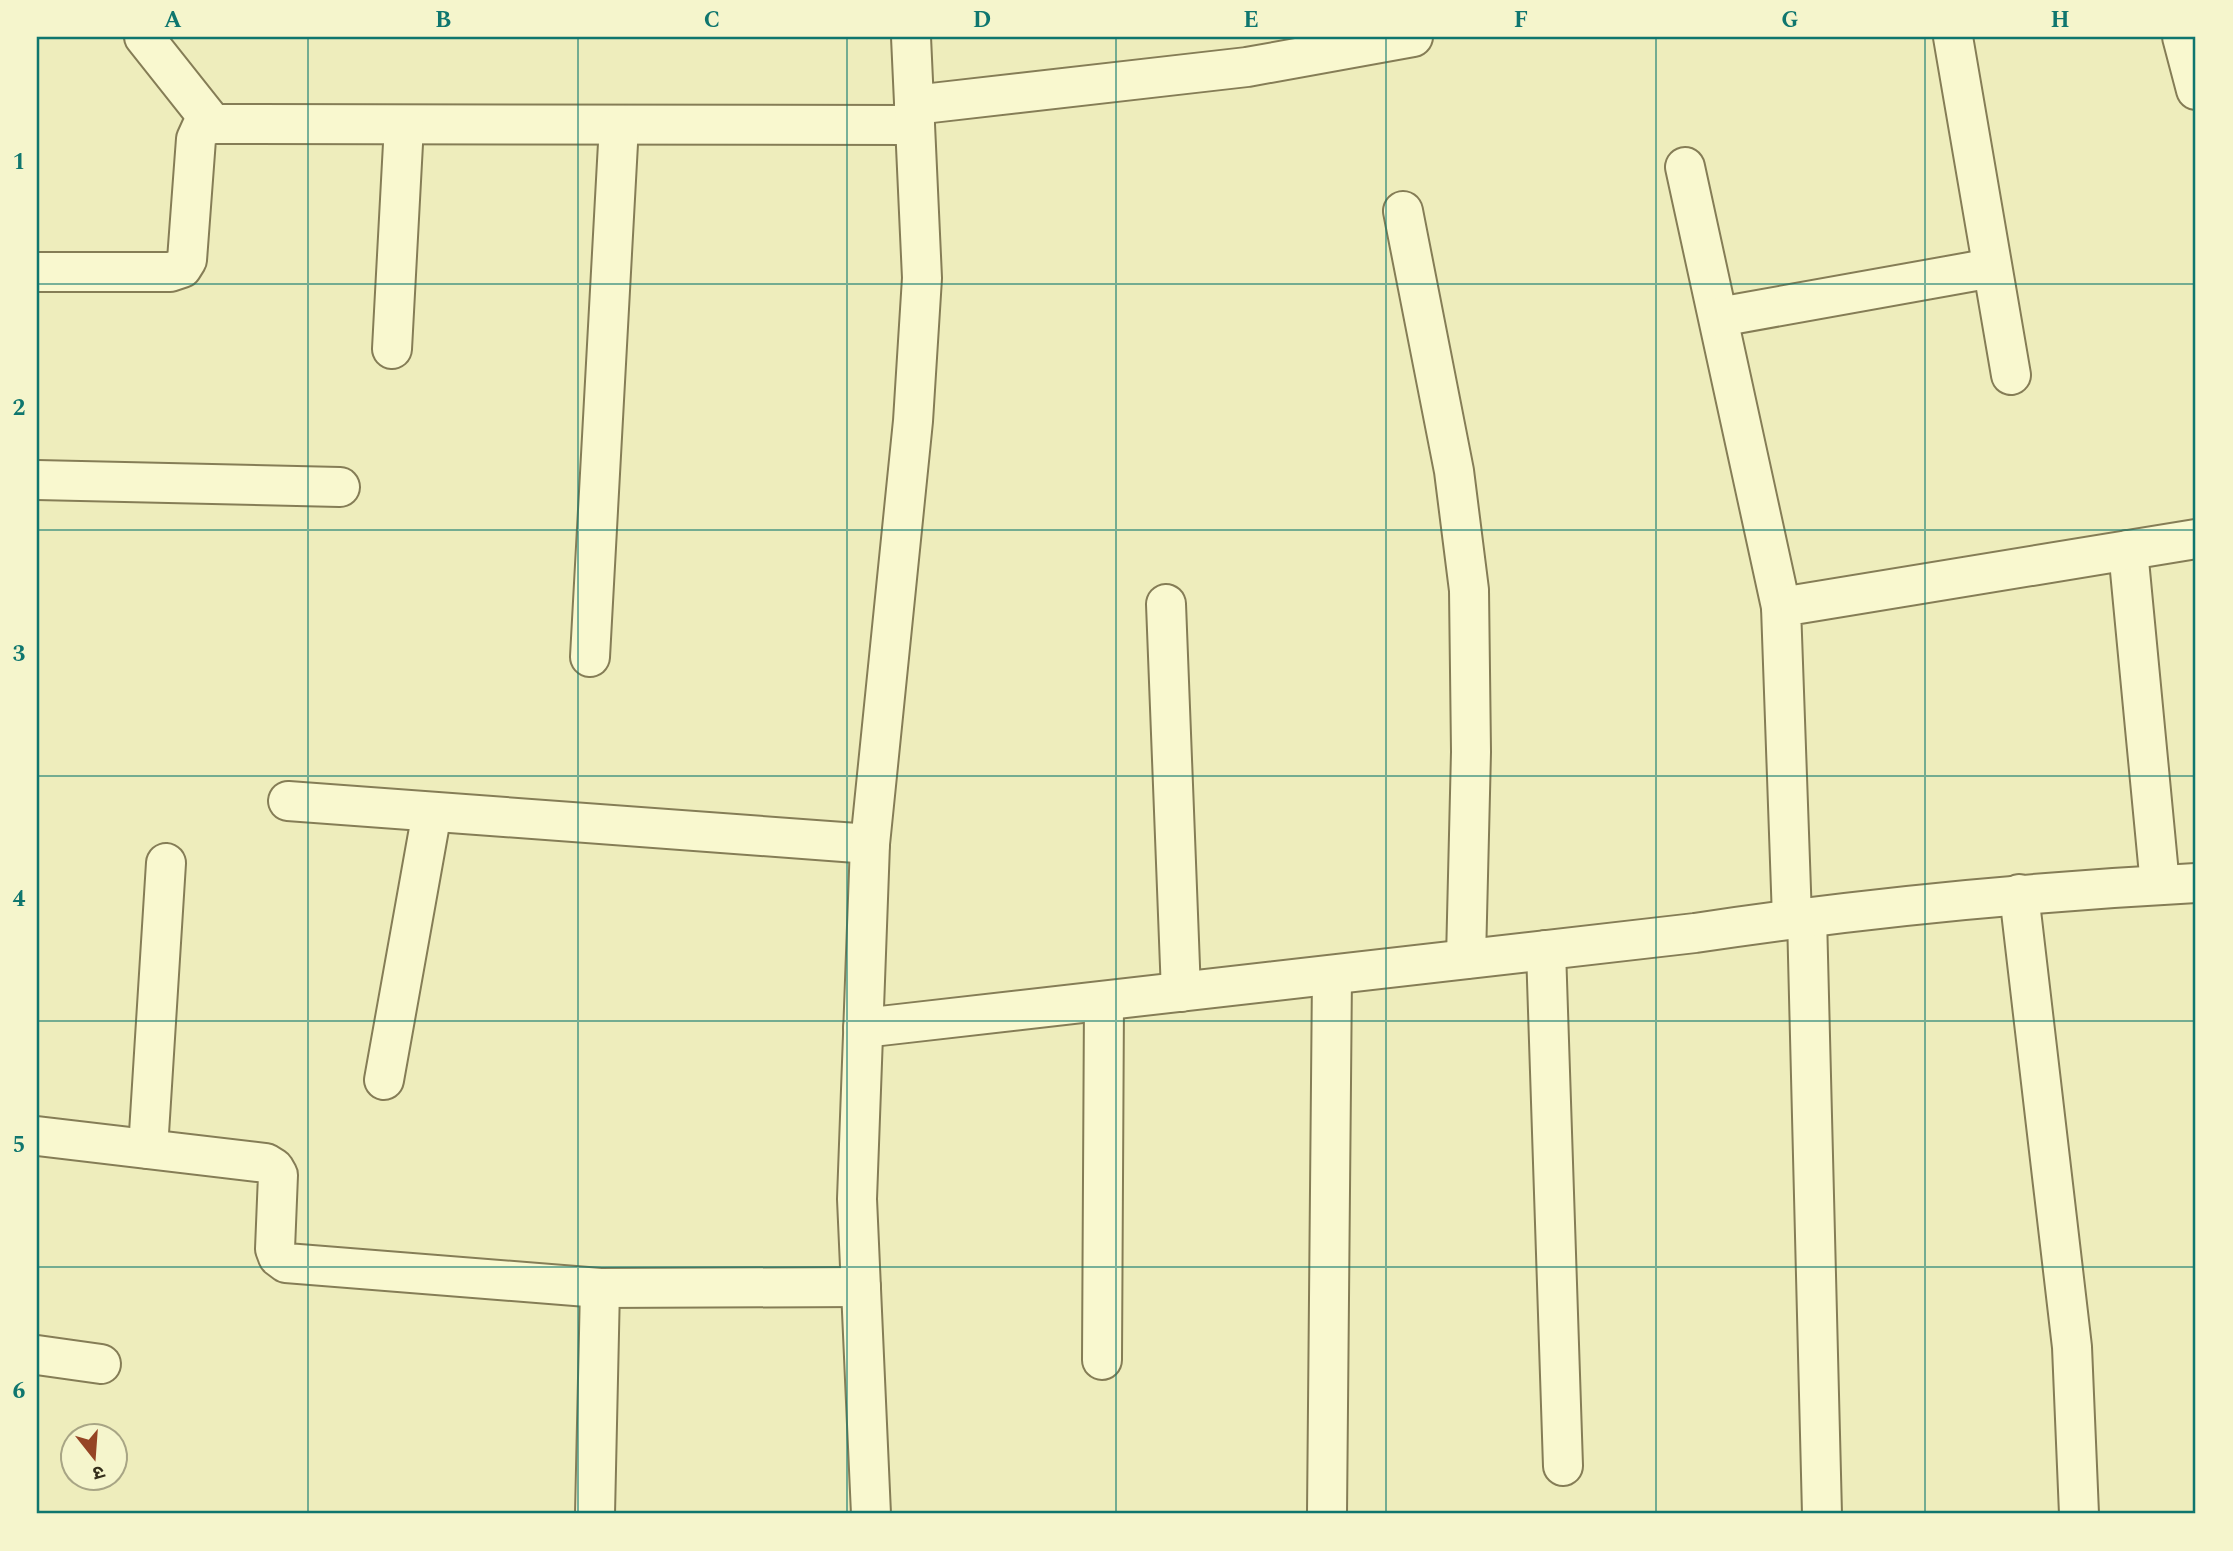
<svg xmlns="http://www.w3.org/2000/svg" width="2233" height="1551" font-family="Spectral,'Noto Sans Devanagari',serif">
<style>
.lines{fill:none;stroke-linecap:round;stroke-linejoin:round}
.minor-casing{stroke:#857d56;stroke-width:42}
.minor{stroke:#f9f8cf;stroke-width:38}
.grid{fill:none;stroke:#0f766e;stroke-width:2;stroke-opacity:0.55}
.neatline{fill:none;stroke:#0f766e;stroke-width:2.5}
.grid-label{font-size:23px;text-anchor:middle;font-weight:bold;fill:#0f766e}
</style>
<rect width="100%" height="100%" fill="#eeedbc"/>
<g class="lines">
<defs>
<g id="minor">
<polyline points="144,37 213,124"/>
<polyline points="1953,37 2011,375"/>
<polyline points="2182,37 2196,90"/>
<polyline points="914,105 1247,67 1413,37"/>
<polyline points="1685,167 1781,607"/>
<polyline points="1403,211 1454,471 1469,590 1471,752 1466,959"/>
<polyline points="37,272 170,272 182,268 187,260 196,139 201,128 213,124 915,125"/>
<polyline points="1719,317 1992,268"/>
<polyline points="392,349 404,125"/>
<polyline points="37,480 340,487"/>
<polyline points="2128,550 2160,885"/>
<polyline points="1166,604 1181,992"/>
<polyline points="590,657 619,125"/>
<polyline points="288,801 870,844"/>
<polyline points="2019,894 2072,1347 2079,1514"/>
<polyline points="1807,917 1822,1514"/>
<polyline points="1792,918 1781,607 2196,539"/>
<polyline points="1546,950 1563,1466"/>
<path d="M863,1028l832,-95c166,-25 333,-41 501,-50"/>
<polyline points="384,1080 432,812"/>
<polyline points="37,1136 266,1163 274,1168 278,1175 275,1249 278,1257 286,1263 600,1288 861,1287"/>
<polyline points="148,1149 166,863"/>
<polyline points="37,1355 101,1364"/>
<polyline points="1102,1360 1104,1001"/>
<polyline points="595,1514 600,1288"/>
<polyline points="871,1514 857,1199 870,844 913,421 922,278 911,37"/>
<polyline points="1327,1514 1332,975"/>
</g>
</defs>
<use href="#minor" class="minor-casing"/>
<use href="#minor" class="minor"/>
</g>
<path class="grid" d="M308,37v1477M578,37v1477M847,37v1477M1116,37v1477M1386,37v1477M1656,37v1477M1925,37v1477M37,284h2159M37,530h2159M37,776h2159M37,1021h2159M37,1267h2159"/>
<rect width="2233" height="1551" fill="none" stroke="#f5f5cc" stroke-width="77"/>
<g transform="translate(94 1457) rotate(163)"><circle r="33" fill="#f5f5cc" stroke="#a8a585" stroke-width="2"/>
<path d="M0-5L12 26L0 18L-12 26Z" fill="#954425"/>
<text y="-10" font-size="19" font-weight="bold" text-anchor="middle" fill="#342e1b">उ</text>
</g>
<rect x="38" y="38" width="2156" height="1474" class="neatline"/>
<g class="grid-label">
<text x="173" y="27">A</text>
<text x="443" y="27">B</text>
<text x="712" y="27">C</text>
<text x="982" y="27">D</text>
<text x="1251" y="27">E</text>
<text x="1521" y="27">F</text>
<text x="1790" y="27">G</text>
<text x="2060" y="27">H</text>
<text x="19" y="169">1</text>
<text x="19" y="415">2</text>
<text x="19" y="661">3</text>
<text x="19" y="906">4</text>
<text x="19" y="1152">5</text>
<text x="19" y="1398">6</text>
</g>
</svg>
